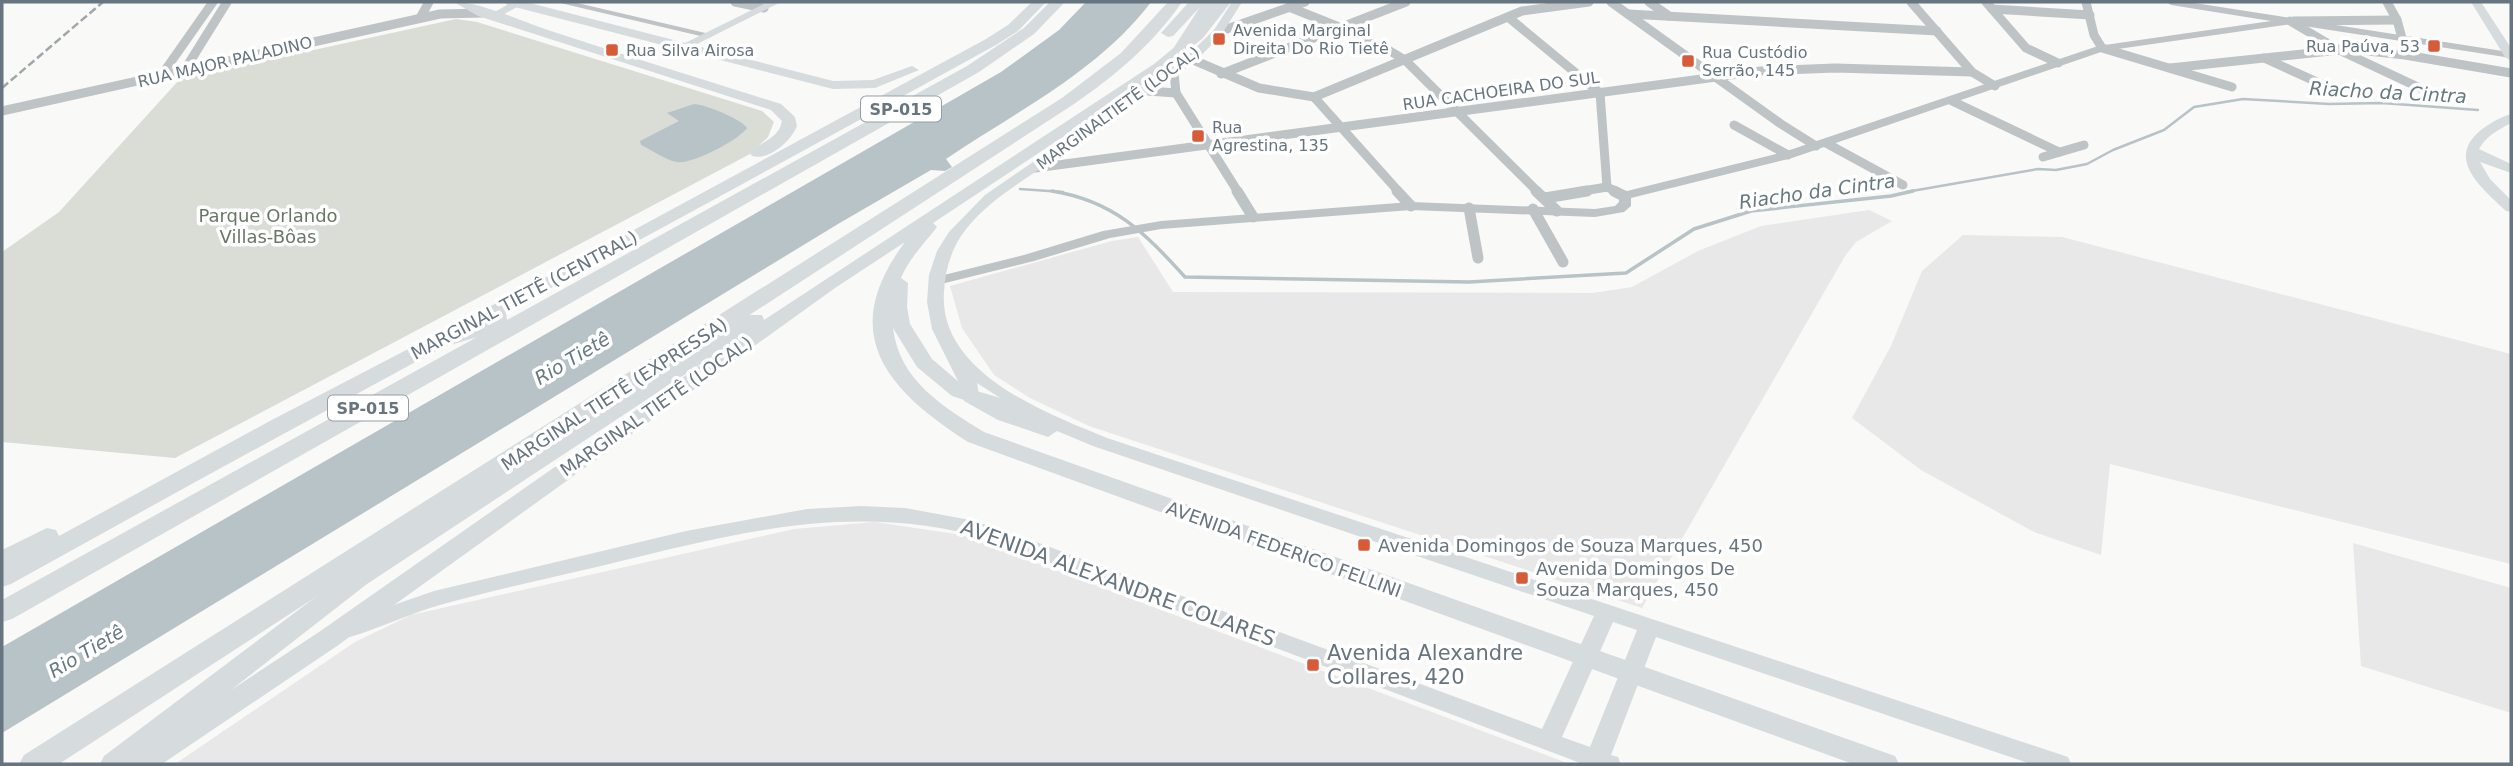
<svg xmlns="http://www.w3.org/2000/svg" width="2513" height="766" font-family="'DejaVu Sans',sans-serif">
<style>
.built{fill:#e7e8e7}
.green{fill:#d9ddd6}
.water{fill:#b7c3c6}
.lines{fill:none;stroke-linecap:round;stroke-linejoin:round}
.stream-far1{stroke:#b7c3c6;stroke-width:2.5}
.stream{stroke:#b7c3c6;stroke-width:3.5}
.minor-far1{stroke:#bec3c6;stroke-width:9}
.minor{stroke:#bec3c6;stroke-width:11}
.tertiary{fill:#bec3c6;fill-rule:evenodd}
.secondary{fill:#d6dbde;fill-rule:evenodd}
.trunk{fill:#d6dbde;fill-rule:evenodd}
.motorway{fill:#d6dbde;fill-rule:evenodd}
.rail{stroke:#a0a7ac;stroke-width:2.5;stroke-dasharray:8 3.5;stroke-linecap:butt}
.poi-dot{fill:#d75a39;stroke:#fff;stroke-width:2.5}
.labels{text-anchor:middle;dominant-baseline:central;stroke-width:7;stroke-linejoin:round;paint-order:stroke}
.far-poi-label{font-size:16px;fill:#66757f;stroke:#fff;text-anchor:start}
.far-street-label{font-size:16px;fill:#66757f;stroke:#fff}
.shield{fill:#fff;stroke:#949ea5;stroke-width:2}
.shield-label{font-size:16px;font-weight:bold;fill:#66757f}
.park-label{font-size:18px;fill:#687865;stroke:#fff}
.street-label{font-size:18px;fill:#66757f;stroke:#fff}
.poi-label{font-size:18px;fill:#66757f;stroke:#fff;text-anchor:start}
.water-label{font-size:19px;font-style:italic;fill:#667a80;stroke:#fff}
.near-street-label{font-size:21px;fill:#66757f;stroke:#fff}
.near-poi-label{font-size:21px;fill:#66757f;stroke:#fff;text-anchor:start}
</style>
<rect width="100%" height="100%" fill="#f9f9f7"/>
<g class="built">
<polygon points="1869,210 1892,221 1856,242 1845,256 1642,608 1089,426 1030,398 994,375 962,328 950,286 1112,241 1138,237 1173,292 1593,293 1632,287 1698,251 1761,226"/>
<polygon points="1963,235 2062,237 2511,354 2511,564 2110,464 2101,555 2034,532 1921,470 1852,418 1891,346 1922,271"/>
<polygon points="875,522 962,535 1570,764 175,764 355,642 411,615 794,529"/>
<polygon points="2353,543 2511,588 2511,713 2361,666"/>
</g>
<polygon class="green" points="456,19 477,22 762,111 774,122 768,137 750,154 175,458 2,442 2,252 59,212 180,79"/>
<g class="water">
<path d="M1086,2h65c-52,69 -134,109 -205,157l6,8 -7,4 -14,-1 -93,54 -836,509v-86l999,-575 58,-42z"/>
<path d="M694,104c11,0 49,16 53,24 -8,12 -56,37 -70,34 -12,-2 -25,-12 -36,-17l-1,-4 39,-20 -12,-8z"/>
</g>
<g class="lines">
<g class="stream-far1">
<polyline points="1020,189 1063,192"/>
<polyline points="1906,192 2038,169 2056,170 2087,164 2113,150 2164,130 2194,107 2243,99 2329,104 2382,103 2478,110"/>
</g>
<path class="stream" d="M1052,191c62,10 92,41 133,86l284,5 157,-9 68,-44 57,-18 140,-15 22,-5"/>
<g class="minor-far1">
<polyline points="735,2 764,8"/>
<polyline points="1611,2 1781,124 1816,146"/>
<polyline points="1649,2 1669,16"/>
<polyline points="1911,2 1972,72 1995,86"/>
<polyline points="1986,2 2026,48 2058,63"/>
<polyline points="2086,2 2094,35 2102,48 2232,87"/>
<polyline points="2387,2 2397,20 2402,38"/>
<polyline points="1290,5 1289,7 1339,27"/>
<polyline points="1992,9 2090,15"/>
<polyline points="1628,14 1937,31"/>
<polyline points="1508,17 1600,93 1607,187"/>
<polyline points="420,18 429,2"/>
<polyline points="2290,21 2339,50 2437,96"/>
<polyline points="2294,21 2397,20"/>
<polyline points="1335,29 1390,51 1405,60 1538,192"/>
<polyline points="1218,32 1305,2"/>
<polyline points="2264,58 2339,92"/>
<polyline points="1191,59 1259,88 1314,97 1522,11 1589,2"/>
<polyline points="2170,68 2349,49 2405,55 2511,73"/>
<polyline points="184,71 227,2"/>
<polyline points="1174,73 1176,93 1238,192"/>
<polyline points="1221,74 1406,2"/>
<polyline points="161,76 213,2"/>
<polyline points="1148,91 1176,93"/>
<polyline points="1314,97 1399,192"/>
<polyline points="1952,101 2059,152"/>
<polyline points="2,111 440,14 483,13"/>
<polyline points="1734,125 1788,155"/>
<polyline points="1826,143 1903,185"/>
<polyline points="2043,157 2084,145"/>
<polyline points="1035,168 1761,71 1835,68 1972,72"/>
<polyline points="1577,192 1607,187 1617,192"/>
</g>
<g class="minor">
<polyline points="1237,191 1253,217"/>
<polyline points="1397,191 1411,206"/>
<polyline points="1536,191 1557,211"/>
<polyline points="1614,191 1624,196"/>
<polyline points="1545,198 1587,191"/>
<polyline points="1469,208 1478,258"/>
<polyline points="1533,209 1563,262"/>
</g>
<g class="tertiary">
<polygon points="556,2 573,2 714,35 709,38"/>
<polygon points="2166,2 2188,2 2509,52 2511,58 2291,24 2104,51 1792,158 1631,198 1631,206 1624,212 1595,217 1411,210 1161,229 1110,238 1034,261 937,285 930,281 932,278 1024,255 1103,231 1161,221 1411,202 1595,209 1615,206 1619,202 1619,193 1784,152 2098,46 2271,21 2171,5"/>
</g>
<g class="secondary">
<polygon points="513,2 526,2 497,18 487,16"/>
<polygon points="768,2 781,2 689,48 679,46"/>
<path d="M1232,2h10l-20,32 -27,28c-46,32 -93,65 -140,97 -32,22 -72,44 -94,77 -11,17 -16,36 -17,56 -6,80 101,121 163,146l961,319 3,7h-40l-375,-127 -45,118 7,2 3,7h-38l-593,-224c-133,-40 -255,-7 -385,25 -55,13 -111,25 -165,40 -31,9 -60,23 -90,32l-8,-2 -3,-6 3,-6 92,-32 252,-60 121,-22 54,-3 44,2 65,12 34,10 538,199 52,-113 -501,-170 -36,-15 -9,6 -50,-17 -34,-19 -2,-12 -30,-60 -5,-27 2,-27 8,-24 12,-19 36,-37 202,-139 27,-26zM977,383l57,37 -24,-8 -31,-17zM1613,622l24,8 -47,117 -28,-10z"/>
<polygon points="2471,2 2481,2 2511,48 2511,61 2505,57"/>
<path d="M2511,114v9c-13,7 -25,13 -32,26l32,15v9l-31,-11 10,17 21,21v12l-5,-1c-24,-23 -61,-52 -25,-81 9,-7 20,-13 30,-16z"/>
</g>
<g class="trunk">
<path d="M454,2c25,-1 71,21 97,29 76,25 154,49 230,73l14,13 2,9c-6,15 -28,35 -45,30l-2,-3c11,-12 29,-14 32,-32l-11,-11 -293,-94z"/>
<polygon points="505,2 526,2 833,81 873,80 912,66 919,70 875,88 833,89 507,5"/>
<path d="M1032,2h14l-28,29 -22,14c-328,181 -658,357 -985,539l-9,3v-37l45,-22 9,2 3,6 209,-114 292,-152 426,-231 22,-14z"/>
<path d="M1217,2h14l-28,36 -39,32 -231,153 4,4c-13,17 -27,30 -36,51l7,5 -1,24 3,17 22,35 34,29 76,22 3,5 -3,5h-16l-74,-24 -35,-29 -24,-39c6,52 50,79 91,104l911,324 4,8h-46l-885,-322c-81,-52 -132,-108 -63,-200l-70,46 -498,358 -175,118h-62l4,-8 245,-184 399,-257h14l2,5 390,-256 39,-32zM722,350l-403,282 -88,58 136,-106z"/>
</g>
<g class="motorway">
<polygon points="1050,2 1065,2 1034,34 979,72 12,619 2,622 2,600 477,337 441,348 433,346 430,341 433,336 465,326 490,313 506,313 507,320 967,66 1024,28"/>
<path d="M1168,2h14c-29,42 -66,73 -108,102l-1015,660h-40l5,-9 1038,-657 59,-45z"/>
<polygon points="1189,2 1217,2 1203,29 1182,58 1172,58 1169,55 1200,7 1173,36 1168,37 1161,33"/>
</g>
<polyline class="rail" points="2,88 103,2"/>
</g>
<g class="poi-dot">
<rect x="1212" y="32" width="14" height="14" rx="3.5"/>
<rect x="2427" y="39" width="14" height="14" rx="3.5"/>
<rect x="605" y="43" width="14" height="14" rx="3.5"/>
<rect x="1681" y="54" width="14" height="14" rx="3.5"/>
<rect x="1191" y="129" width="14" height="14" rx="3.5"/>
<rect x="1357" y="538" width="14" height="14" rx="3.5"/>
<rect x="1515" y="571" width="14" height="14" rx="3.5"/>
<rect x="1306" y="658" width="14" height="14" rx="3.5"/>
</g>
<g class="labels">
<g class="far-poi-label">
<text x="1233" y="30">Avenida Marginal<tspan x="1233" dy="18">Direita Do Rio Tietê</tspan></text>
<text x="2420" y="46" text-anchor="end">Rua Paúva, 53</text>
<text x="626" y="50">Rua Silva Airosa</text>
<text x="1702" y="52">Rua Custódio<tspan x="1702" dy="18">Serrão, 145</tspan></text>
<text x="1212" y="127">Rua<tspan x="1212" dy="18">Agrestina, 135</tspan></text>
</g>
<g class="far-street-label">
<text transform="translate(225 62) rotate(-13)">RUA MAJOR PALADINO</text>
<text transform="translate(1501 91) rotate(-8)">RUA CACHOEIRA DO SUL</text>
<text transform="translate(1118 108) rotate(-36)">MARGINALTIETÊ (LOCAL)</text>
</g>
<g class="shield">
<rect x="861" y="96.5" width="80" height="25" rx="5"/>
<rect x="328" y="395.5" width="80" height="25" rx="5"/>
</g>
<g class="shield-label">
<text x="901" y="109">SP-015</text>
<text x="368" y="408">SP-015</text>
</g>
<g class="park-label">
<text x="268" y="215">Parque Orlando<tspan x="268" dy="21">Villas-Bôas</tspan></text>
</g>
<g class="street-label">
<text transform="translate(524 295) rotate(-28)">MARGINAL TIETÊ (CENTRAL)</text>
<text transform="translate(614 394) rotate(-33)">MARGINAL TIETÊ (EXPRESSA)</text>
<text transform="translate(656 406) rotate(-35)">MARGINAL TIETÊ (LOCAL)</text>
<text transform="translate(1284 549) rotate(20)">AVENIDA FEDERICO FELLINI</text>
</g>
<g class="poi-label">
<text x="1378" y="545">Avenida Domingos de Souza Marques, 450</text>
<text x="1536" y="568">Avenida Domingos De<tspan x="1536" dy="21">Souza Marques, 450</tspan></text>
</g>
<g class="water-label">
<text transform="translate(2388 92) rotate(3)">Riacho da Cintra</text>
<text transform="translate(1817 191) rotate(-8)">Riacho da Cintra</text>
<text transform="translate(572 358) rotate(-31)">Rio Tietê</text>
<text transform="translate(86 651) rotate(-31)">Rio Tietê</text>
</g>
<g class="near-street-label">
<text transform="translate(1118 583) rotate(20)">AVENIDA ALEXANDRE COLARES</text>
</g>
<g class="near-poi-label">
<text x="1327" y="653">Avenida Alexandre<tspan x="1327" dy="24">Collares, 420</tspan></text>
</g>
</g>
<rect width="2513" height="766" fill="none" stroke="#66757f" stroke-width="7"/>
</svg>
